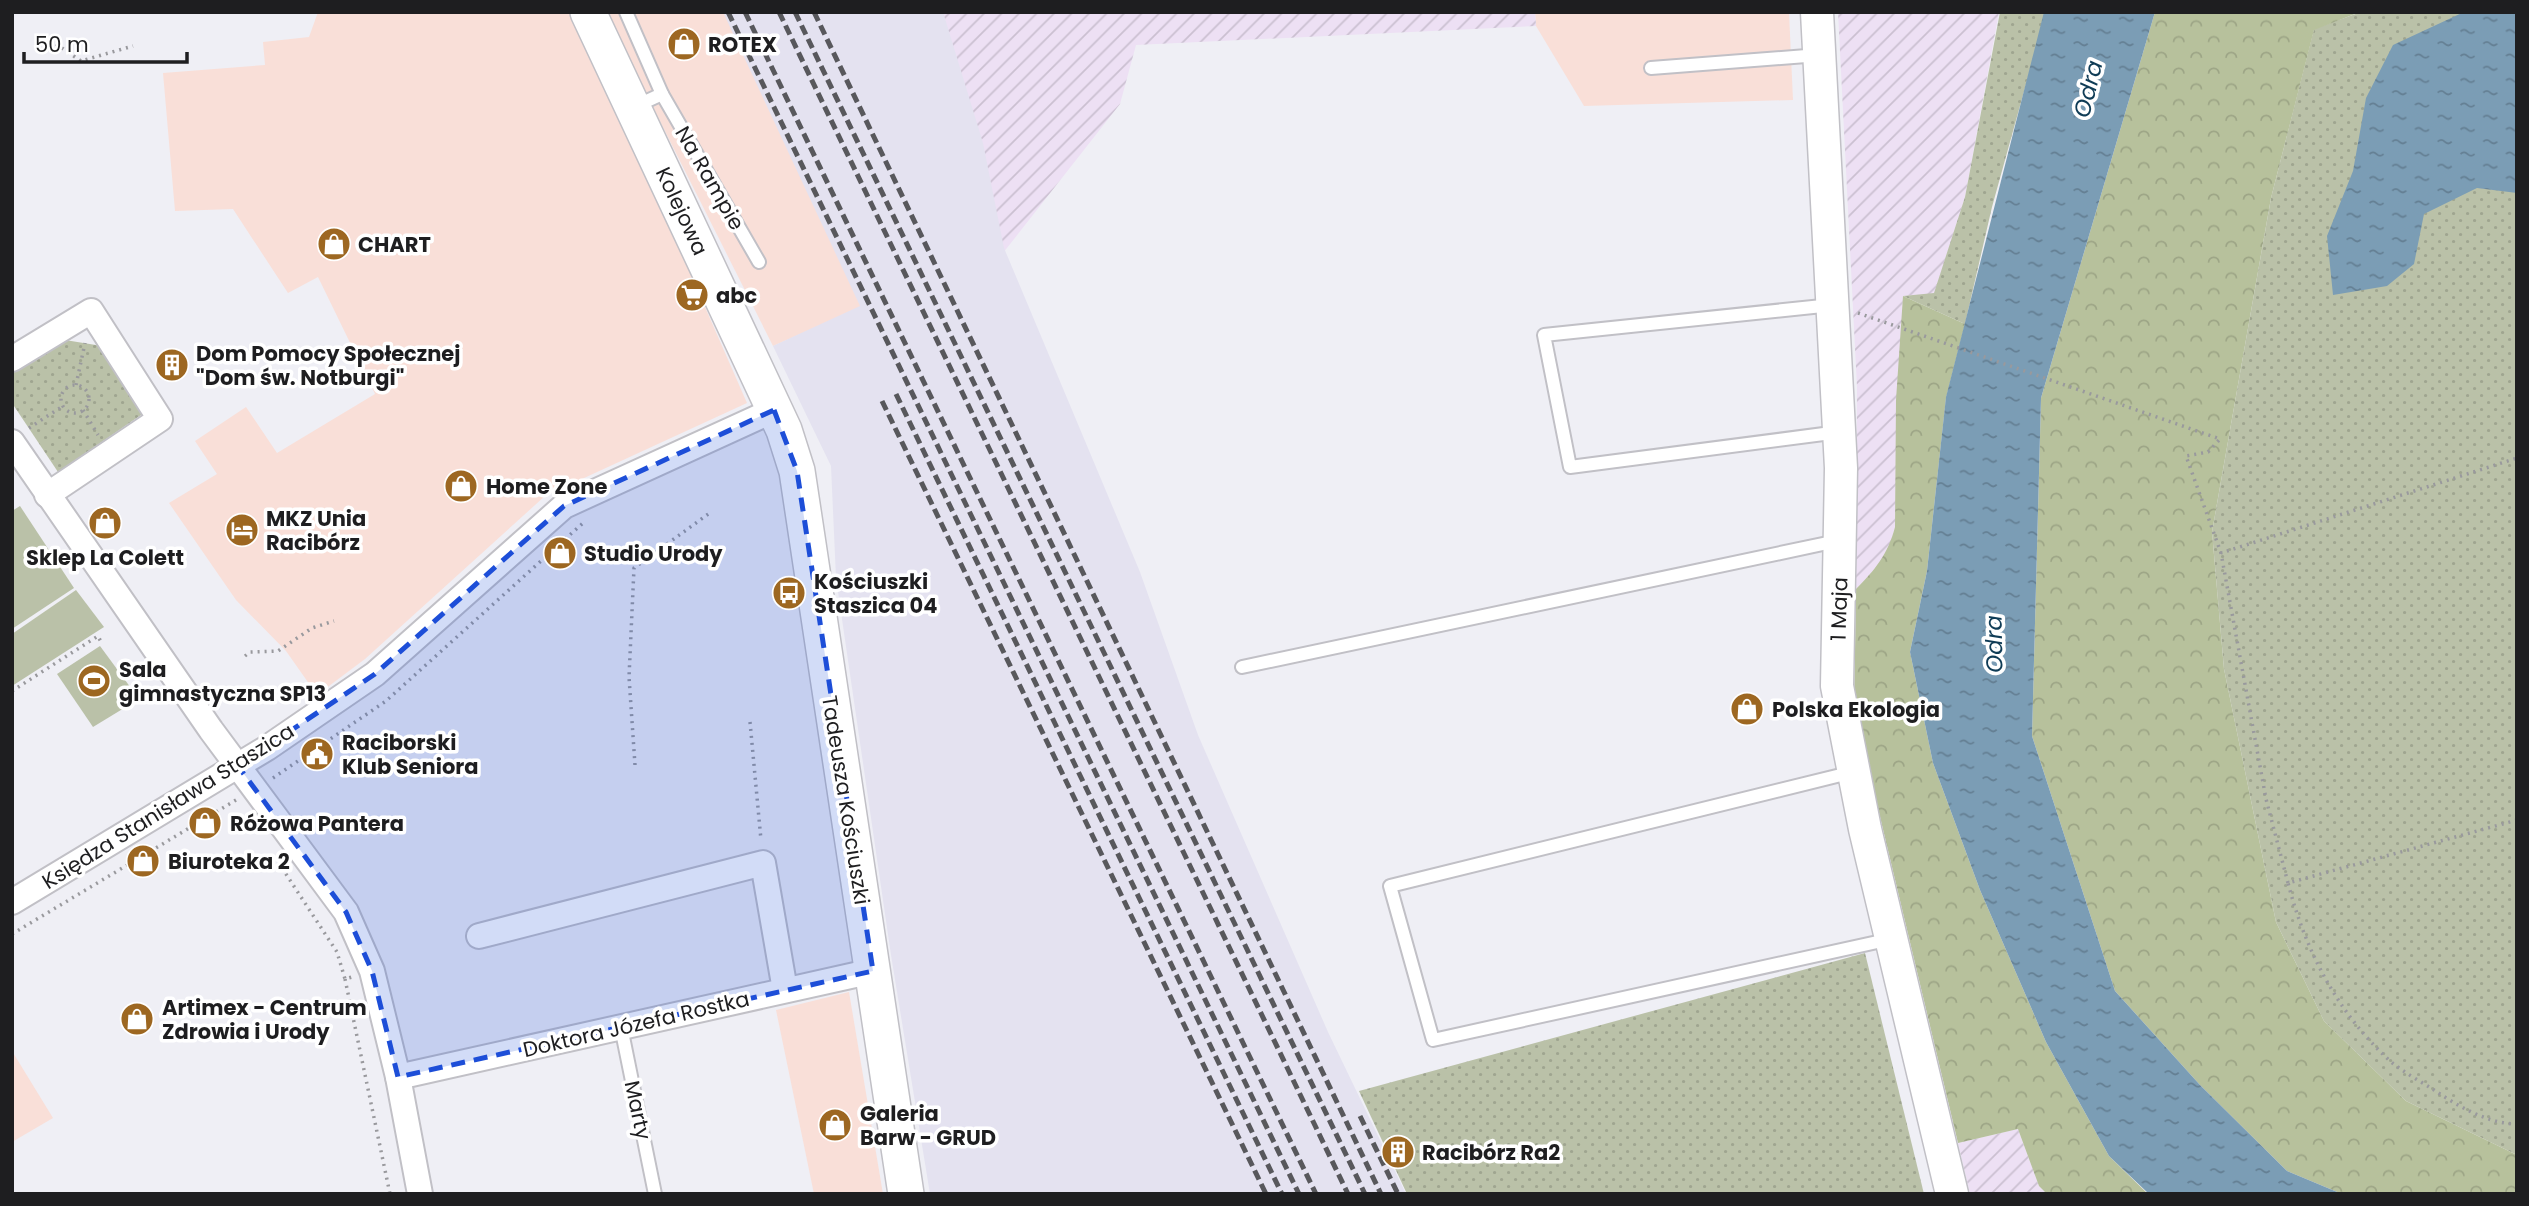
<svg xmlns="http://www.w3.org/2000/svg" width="2529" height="1206" font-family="Poppins,sans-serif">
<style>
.commercial{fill:#f9dfd8}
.industrial{fill:url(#industrial-furrows)}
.built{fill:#e4e2f0}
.grass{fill:url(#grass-dots)}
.forest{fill:url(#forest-crowns)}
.pitch{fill:#bac1a8}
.water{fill:url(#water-ripples)}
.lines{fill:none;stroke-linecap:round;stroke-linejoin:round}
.service-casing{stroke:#c1c0c6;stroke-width:16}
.minor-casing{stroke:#c1c0c6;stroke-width:28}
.tertiary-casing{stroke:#c1c0c6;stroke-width:35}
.secondary-casing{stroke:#c1c0c6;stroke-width:38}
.path{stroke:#99999d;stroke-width:3.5;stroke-dasharray:2 5;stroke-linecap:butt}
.service{stroke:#fff;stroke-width:12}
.minor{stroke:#fff;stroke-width:24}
.tertiary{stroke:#fff;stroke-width:32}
.secondary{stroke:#fff;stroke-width:35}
.rail{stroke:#58585c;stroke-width:5;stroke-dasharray:10 5;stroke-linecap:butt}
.marked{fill:#1d4ed8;fill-opacity:0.2;stroke:#1d4ed8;stroke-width:5;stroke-dasharray:14 9;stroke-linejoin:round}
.labels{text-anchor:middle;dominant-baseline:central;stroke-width:7;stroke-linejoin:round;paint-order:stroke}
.poi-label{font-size:21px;font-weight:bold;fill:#1e1e20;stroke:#fff;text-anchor:start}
.street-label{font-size:21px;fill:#1e1e20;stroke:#fff}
.water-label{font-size:23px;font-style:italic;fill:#0f3c56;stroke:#fff}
</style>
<defs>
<pattern id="industrial-furrows" width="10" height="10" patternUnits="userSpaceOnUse" patternTransform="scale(1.75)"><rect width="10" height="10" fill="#ede0f4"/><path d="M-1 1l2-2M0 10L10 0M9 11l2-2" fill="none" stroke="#cbc0d1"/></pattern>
<pattern id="grass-dots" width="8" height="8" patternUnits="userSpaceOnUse" patternTransform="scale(1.75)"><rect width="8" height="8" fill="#bac1a8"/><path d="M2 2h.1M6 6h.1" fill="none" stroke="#9fa590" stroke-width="1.8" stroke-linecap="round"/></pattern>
<pattern id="forest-crowns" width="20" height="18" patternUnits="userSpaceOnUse" patternTransform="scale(1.75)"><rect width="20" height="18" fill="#b7c19c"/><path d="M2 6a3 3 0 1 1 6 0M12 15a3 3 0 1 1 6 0" fill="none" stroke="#9da586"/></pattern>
<pattern id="water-ripples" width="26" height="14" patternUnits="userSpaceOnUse" patternTransform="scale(1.75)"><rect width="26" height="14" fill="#7b9db5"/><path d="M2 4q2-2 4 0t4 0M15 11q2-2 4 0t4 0" fill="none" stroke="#647f93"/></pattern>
</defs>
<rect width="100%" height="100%" fill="#efeff5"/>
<g class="commercial">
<polygon points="318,12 571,12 638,154 747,403 545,496 365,659 317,695 286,651 236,600 169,503 217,474 195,441 246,407 277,453 375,394 318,277 288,293 233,209 175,211 163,73 265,65 263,42 309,37"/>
<polygon points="605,12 727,12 862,307 773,346"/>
<polygon points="1535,12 1789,12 1793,100 1584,106 1536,26"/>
<polygon points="849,992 883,1194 814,1194 776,1010"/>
<polygon points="12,1051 53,1118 12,1142"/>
</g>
<g class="industrial">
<polygon points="940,12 1535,12 1536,26 1136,45 1120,104 1003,253"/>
<polygon points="1838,12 1999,12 1965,197 1934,294 1903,296 1895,527 1890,547 1879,566 1856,589 1857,387"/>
<polygon points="2018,1129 2039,1186 2047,1194 1970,1194 1958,1143"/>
</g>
<polygon class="built" points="723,12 943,12 983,143 1004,248 1140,572 1198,735 1328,1032 1406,1194 930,1194 891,955 836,578 831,466 773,346 860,306"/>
<g class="grass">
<polygon points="2000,12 2046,12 1992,207 1965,324 1903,296 1934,293 1965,197"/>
<polygon points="2361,12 2517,12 2517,1155 2406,1101 2324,1021 2276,922 2224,669 2212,532 2271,198 2314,29"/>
<polygon points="65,340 102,346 144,413 58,472 12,403 12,373"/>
<polygon points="1865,953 1924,1194 1407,1194 1359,1091"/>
</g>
<g class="forest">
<polygon points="2155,12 2360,12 2314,30 2271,198 2212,532 2224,669 2276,922 2324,1021 2406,1101 2517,1155 2517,1194 2342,1194 2287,1171 2200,1085 2115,991 2032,736 2041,398"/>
<path d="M1903,296l62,28 -19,74 -19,173 -17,81 23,111 47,127 66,152 63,114 39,38h-101l-8,-8 -21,-57 -60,14 -104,-435 2,-119c19,-19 32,-35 39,-62l1,-127z"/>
</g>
<g class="pitch">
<polygon points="20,506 74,588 12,629 12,511"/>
<polygon points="76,590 104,627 12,686 12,634"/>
<polygon points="100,646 139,699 93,727 57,674"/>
</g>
<g class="water">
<polygon points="2044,12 2155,12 2041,398 2032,736 2115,991 2200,1085 2287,1171 2342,1194 2149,1194 2109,1156 2046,1042 1980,890 1933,763 1910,652 1927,571 1946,397"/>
<polygon points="2464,12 2517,12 2517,193 2477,188 2424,214 2414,264 2387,286 2333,295 2327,236 2353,171 2366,98 2393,45"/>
</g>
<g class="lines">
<defs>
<g id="service">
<polyline points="626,12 662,94 636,106"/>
<polyline points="1651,68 1819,55"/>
<polyline points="662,94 759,262"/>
<polyline points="1832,305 1544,335 1570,467 1839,432"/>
<polyline points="1242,667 1837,541"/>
<polyline points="1853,772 1390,886 1433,1040 1891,939"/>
<polyline points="621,1027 655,1194"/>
</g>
<g id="minor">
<polyline points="12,359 91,311 160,419 47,495"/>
<polyline points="12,442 211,730 346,912 372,971 398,1077 420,1194"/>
<polyline points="12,902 267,748 375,674 564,506 774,410"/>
<polyline points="479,936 763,863 785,990"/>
<polyline points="398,1077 873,971"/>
</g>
<polyline id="tertiary" points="1817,12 1841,468 1837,686 1865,829 1952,1194"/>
<polyline id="secondary" points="588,12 784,430 797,471 906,1194"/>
</defs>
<use href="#service" class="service-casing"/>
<use href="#minor" class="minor-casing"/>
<use href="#tertiary" class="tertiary-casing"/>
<use href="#secondary" class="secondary-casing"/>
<g class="path">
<polyline points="56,44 81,61 133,46"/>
<polyline points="1858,313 2220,439 2208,452 2186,456 2221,553"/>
<polyline points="76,385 85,343"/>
<circle cx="75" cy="399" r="14"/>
<polyline points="83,410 98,435"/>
<polyline points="29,428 63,406"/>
<polyline points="245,656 250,652 278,651 312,628 334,621"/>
<polyline points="12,691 98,636 101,642"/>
<polyline points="750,722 761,840"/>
<polyline points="635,765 629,677 634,568 711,512"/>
<polyline points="273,778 386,701 583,523"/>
<path d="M2517,820l-229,63c18,69 49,129 102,178 13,11 30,20 44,29 24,16 54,34 83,34"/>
<polyline points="282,868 337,952 345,979 352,977"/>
<polyline points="2288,883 2266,799 2221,553 2517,458"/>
<polyline points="12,934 236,800"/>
<polyline points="345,979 390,1194"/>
</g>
<use href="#service" class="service"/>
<use href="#minor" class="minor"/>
<use href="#tertiary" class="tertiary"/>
<use href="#secondary" class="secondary"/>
<g class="rail">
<polyline points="728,12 1299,1194"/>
<polyline points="745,12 1316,1194"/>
<polyline points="779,12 1348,1194"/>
<polyline points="795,12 1365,1194"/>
<polyline points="814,12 1381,1194"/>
<polyline points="896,394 1282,1194"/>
<polyline points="882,401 1266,1194"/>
<polyline points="1360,1116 1398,1194"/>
</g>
</g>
<path class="marked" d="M774,410l23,61 76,500 -475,106 -26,-106 -26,-59 -108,-146 137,-92 189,-168z"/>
<defs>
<symbol id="shop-disc" viewBox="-11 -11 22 22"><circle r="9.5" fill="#9d6721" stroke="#fff"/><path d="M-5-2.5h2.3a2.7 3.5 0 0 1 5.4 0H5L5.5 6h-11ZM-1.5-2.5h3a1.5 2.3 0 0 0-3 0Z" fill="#fff"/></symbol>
<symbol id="supermarket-disc" viewBox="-11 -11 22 22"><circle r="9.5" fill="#9d6721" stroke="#fff"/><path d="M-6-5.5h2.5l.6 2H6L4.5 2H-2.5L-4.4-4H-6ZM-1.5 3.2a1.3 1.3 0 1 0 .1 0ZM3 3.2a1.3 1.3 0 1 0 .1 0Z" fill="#fff"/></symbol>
<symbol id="building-disc" viewBox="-11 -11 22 22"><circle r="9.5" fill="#9d6721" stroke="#fff"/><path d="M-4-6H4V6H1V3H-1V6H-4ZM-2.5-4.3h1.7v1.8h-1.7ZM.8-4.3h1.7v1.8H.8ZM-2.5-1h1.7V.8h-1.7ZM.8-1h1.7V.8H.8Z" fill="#fff"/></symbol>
<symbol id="hotel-disc" viewBox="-11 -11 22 22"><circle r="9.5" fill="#9d6721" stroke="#fff"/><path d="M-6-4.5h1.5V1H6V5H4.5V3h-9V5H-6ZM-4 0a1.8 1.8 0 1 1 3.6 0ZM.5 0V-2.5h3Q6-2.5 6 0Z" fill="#fff"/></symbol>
<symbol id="bus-disc" viewBox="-11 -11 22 22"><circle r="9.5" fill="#9d6721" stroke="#fff"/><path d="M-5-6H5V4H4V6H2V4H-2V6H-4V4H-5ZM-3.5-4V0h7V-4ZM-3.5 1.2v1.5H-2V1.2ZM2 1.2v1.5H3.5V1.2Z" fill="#fff"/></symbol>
<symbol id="stadium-disc" viewBox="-11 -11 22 22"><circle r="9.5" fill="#9d6721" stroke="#fff"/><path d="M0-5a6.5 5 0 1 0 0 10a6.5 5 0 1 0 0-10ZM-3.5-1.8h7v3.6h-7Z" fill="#fff"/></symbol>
<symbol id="civic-disc" viewBox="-11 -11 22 22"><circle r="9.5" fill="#9d6721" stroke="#fff"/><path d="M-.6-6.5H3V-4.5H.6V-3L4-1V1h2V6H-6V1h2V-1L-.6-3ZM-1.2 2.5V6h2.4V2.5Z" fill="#fff"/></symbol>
</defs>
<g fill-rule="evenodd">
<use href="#shop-disc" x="665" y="25" width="38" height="38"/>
<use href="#shop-disc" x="315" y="225" width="38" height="38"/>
<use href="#supermarket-disc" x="673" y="276" width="38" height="38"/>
<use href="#building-disc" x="153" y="346" width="38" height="38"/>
<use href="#shop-disc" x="442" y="467" width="38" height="38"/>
<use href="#shop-disc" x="86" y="504" width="38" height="38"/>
<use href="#hotel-disc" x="223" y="511" width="38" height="38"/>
<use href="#shop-disc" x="541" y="534" width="38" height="38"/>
<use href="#bus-disc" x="770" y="574" width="38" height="38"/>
<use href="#stadium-disc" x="75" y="662" width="38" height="38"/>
<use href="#shop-disc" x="1728" y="690" width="38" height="38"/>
<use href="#civic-disc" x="298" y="735" width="38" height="38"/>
<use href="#shop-disc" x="186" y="804" width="38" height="38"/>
<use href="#shop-disc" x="124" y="842" width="38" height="38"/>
<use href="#shop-disc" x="118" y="1000" width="38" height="38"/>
<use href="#shop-disc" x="816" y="1106" width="38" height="38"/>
<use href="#building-disc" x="1379" y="1133" width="38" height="38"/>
</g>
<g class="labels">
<g class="poi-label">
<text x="708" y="44">ROTEX</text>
<text x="358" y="244">CHART</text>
<text x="716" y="295">abc</text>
<text x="196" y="353">Dom Pomocy Społecznej<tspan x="196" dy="24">"Dom św. Notburgi"</tspan></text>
<text x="486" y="486">Home Zone</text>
<text x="266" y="518">MKZ Unia<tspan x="266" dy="24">Racibórz</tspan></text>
<text x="584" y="553">Studio Urody</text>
<text x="105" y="557" text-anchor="middle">Sklep La Colett</text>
<text x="814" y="581">Kościuszki<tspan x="814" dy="24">Staszica 04</tspan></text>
<text x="119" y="669">Sala<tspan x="119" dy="24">gimnastyczna SP13</tspan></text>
<text x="1772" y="709">Polska Ekologia</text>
<text x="342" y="742">Raciborski<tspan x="342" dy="24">Klub Seniora</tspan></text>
<text x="230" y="823">Różowa Pantera</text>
<text x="168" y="861">Biuroteka 2</text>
<text x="162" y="1007">Artimex - Centrum<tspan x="162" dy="24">Zdrowia i Urody</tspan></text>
<text x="860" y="1113">Galeria<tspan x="860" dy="24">Barw - GRUD</tspan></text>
<text x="1422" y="1152">Racibórz Ra2</text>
</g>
<g class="street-label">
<text transform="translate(710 178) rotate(60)">Na Rampie</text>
<text transform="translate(682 211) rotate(65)">Kolejowa</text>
<text transform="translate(1839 609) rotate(-88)">1 Maja</text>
<text transform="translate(846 800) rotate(81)">Tadeusza Kościuszki</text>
<text transform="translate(168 806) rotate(-32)">Księdza Stanisława Staszica</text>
<text transform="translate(636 1024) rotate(-13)">Doktora Józefa Rostka</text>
<text transform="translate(638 1110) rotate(78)">Marty</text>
</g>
<g class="water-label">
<text transform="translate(2088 89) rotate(-76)">Odra</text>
<text transform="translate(1994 644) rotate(-91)">Odra</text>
</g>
</g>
<rect width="2529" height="1206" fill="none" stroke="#1e1e20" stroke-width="28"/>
<path d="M24 52v10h163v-10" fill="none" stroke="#1e1e20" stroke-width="3.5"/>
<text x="35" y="52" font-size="21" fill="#1e1e20" stroke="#ffffff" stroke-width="5" paint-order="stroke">50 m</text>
</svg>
